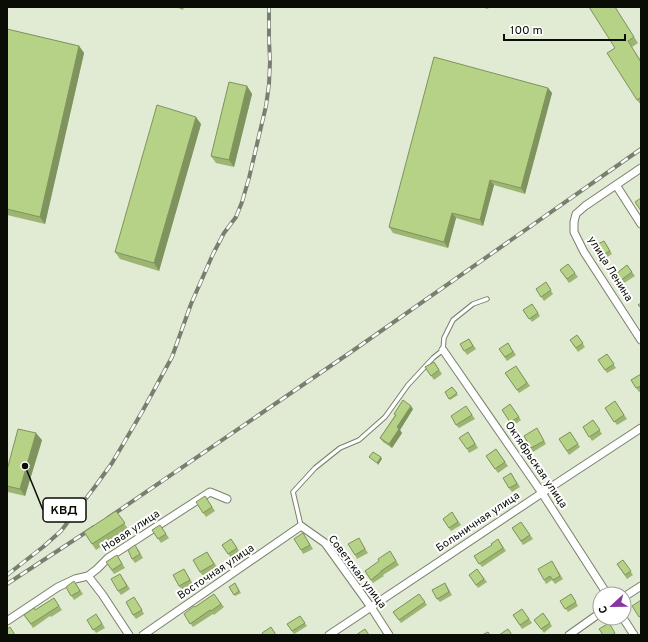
<svg xmlns="http://www.w3.org/2000/svg" width="648" height="642" font-family="Overpass,sans-serif">
<style>
.lines{fill:none;stroke-linecap:round;stroke-linejoin:round}
.service-casing{stroke:#78816b;stroke-width:5.5}
.minor-casing{stroke:#78816b;stroke-width:9}
.service{stroke:#fff;stroke-width:3.5}
.minor{stroke:#fff;stroke-width:7}
.rail-casing{stroke:#797f6f;stroke-width:4}
.rail{stroke:#fff;stroke-width:2.5;stroke-dasharray:8;stroke-linecap:butt}
.wall{fill:#9db573}
.shaded-wall{fill:#7f935e}
.building{fill:#b6d286;stroke:#7f935e}
.labels{text-anchor:middle;dominant-baseline:central;stroke-width:4;stroke-linejoin:round;paint-order:stroke}
.street-label{font-size:11px;fill:#0a0d06;stroke:#fff}
.leader{fill:none;stroke:#0a0d06;stroke-width:1.5}
.callout-dot{fill:#0a0d06;stroke:#fff;stroke-width:1.5}
.callout{fill:#fff;stroke:#0a0d06;stroke-width:1.5}
.callout-label{font-size:12px;text-anchor:middle;font-weight:bold;fill:#0a0d06}
</style>
<rect width="100%" height="100%" fill="#e1ead2"/>
<g class="lines">
<defs>
<polyline id="service" points="301,526 293,492 315,468 340,448 359,440 385,417 408,385 433,358 443,350 444,338 453,320 473,304 487,299"/>
<g id="minor">
<polyline points="641,168 585,206 576,214 574,222 574,232 584,252 641,340"/>
<polyline points="616,185 641,224"/>
<polyline points="443,350 542,493 607,594"/>
<polyline points="88,576 102,594 129,635"/>
<polyline points="624,597 641,586"/>
<polyline points="623,618 634,635"/>
<polyline points="7,621 58,587 75,579 88,576 97,569 108,558 210,492 227,499"/>
<polyline points="143,635 301,526 325,543 371,607 389,635"/>
<polyline points="329,635 542,493 641,428"/>
<polyline points="569,635 600,613"/>
</g>
</defs>
<use href="#service" class="service-casing"/>
<use href="#minor" class="minor-casing"/>
<use href="#service" class="service"/>
<use href="#minor" class="minor"/>
<defs>
<g id="rail">
<polyline points="108,518 351,352 641,149"/>
<polyline points="7,575 43,547 61,531 94,488 112,463 142,412 172,357 191,304 213,254 224,233 236,217 242,202 249,178 266,106 269,84 270,62 269,39 269,7"/>
<polyline points="7,584 94,527"/>
</g>
</defs>
<use href="#rail" class="rail-casing"/>
<use href="#rail" class="rail"/>
</g>
<g class="wall">
<polygon points="176,7 184,7 183,10"/>
<polygon points="481,7 489,7 488,9"/>
<polygon points="615,7 638,43 632,47 641,61 641,105 637,100 615,48"/>
<polygon points="7,29 79,46 84,53 45,224 7,215"/>
<polygon points="247,86 252,94 234,167 216,163 211,156"/>
<polygon points="548,88 552,93 525,194 494,185 483,226 456,218 448,248 393,233 389,227"/>
<polygon points="201,124 159,271 120,259 115,252"/>
<polygon points="606,244 612,254 604,259 602,255"/>
<polygon points="568,264 578,277 569,283 560,270"/>
<polygon points="627,265 635,276 624,283 617,273"/>
<polygon points="546,282 553,294 544,301 536,289"/>
<polygon points="532,304 540,316 532,322 523,310"/>
<polygon points="577,335 585,347 578,352 570,340"/>
<polygon points="469,339 476,349 467,355 460,344"/>
<polygon points="508,343 516,355 507,361 499,349"/>
<polygon points="607,354 616,368 607,373 598,360"/>
<polygon points="434,362 442,374 434,380 425,367"/>
<polygon points="516,366 530,386 519,393 505,373"/>
<polygon points="641,374 641,391 639,392 631,380"/>
<polygon points="452,387 458,395 450,400 445,392"/>
<polygon points="615,401 627,419 617,425 605,408"/>
<polygon points="510,404 521,420 513,426 502,410"/>
<polygon points="466,406 475,419 459,428 456,425"/>
<polygon points="413,409 400,430 402,433 392,448 383,442 380,438 395,415 394,414"/>
<polygon points="593,420 602,434 592,441 583,427"/>
<polygon points="539,432 546,444 533,452 531,448"/>
<polygon points="570,432 580,447 569,455 559,439"/>
<polygon points="471,436 478,448 469,453 467,449"/>
<polygon points="42,440 25,496 8,492 7,491 7,470"/>
<polygon points="496,449 508,466 498,473 486,456"/>
<polygon points="511,473 520,487 512,492 509,488"/>
<polygon points="205,496 215,511 206,517 196,502"/>
<polygon points="116,511 128,529 96,550 84,532"/>
<polygon points="452,512 461,525 451,531 443,519"/>
<polygon points="521,522 533,539 523,545 512,528"/>
<polygon points="160,525 169,538 161,543 152,530"/>
<polygon points="303,533 313,549 303,554 301,550"/>
<polygon points="231,539 240,552 231,558 222,545"/>
<polygon points="498,539 506,551 482,567 474,556 492,545"/>
<polygon points="361,542 368,553 357,559 355,555"/>
<polygon points="138,549 143,558 135,563 132,559"/>
<polygon points="390,551 399,565 383,575 384,576 373,583 365,571 379,561"/>
<polygon points="207,552 217,567 203,576 200,572"/>
<polygon points="117,555 125,568 114,574 106,562"/>
<polygon points="623,560 633,575 627,579 617,564"/>
<polygon points="552,561 563,579 555,584 552,580 546,584 544,580"/>
<polygon points="184,569 193,584 182,590 179,586"/>
<polygon points="477,569 487,582 478,588 469,575"/>
<polygon points="120,574 130,589 121,595 118,591"/>
<polygon points="74,581 83,594 74,600 66,587"/>
<polygon points="235,583 241,593 235,596 229,587"/>
<polygon points="447,586 452,595 440,602 437,599"/>
<polygon points="214,594 224,607 214,615 213,614 193,627 184,614 195,607"/>
<polygon points="419,594 427,605 401,623 393,612"/>
<polygon points="571,594 578,606 568,612 560,601"/>
<polygon points="54,598 62,610 51,617 50,616 33,628 24,615 35,610"/>
<polygon points="137,601 144,614 136,619 133,615"/>
<polygon points="522,609 532,623 522,629 513,615"/>
<polygon points="543,613 552,626 544,633 534,620"/>
<polygon points="300,616 307,626 294,634 287,624"/>
<polygon points="99,618 105,628 96,633 87,620"/>
</g>
<g class="shaded-wall">
<polygon points="79,46 84,53 45,224 40,217"/>
<polygon points="247,86 252,94 234,167 229,160"/>
<polygon points="548,88 552,93 525,194 521,188"/>
<polygon points="196,117 201,124 159,271 154,263"/>
<polygon points="490,180 494,185 483,226 480,220"/>
<polygon points="452,213 456,218 448,248 444,242"/>
<polygon points="411,406 413,409 400,430 402,433 392,448 389,444 397,427"/>
<polygon points="36,433 42,440 25,496 20,489"/>
<polygon points="381,457 382,459 378,465 377,463"/>
</g>
<g class="building">
<polygon points="589,7 615,7 634,37 628,41 641,62 641,97 637,100 607,53 615,48"/>
<polygon points="7,29 79,46 40,217 7,209"/>
<polygon points="434,57 548,88 521,188 490,180 480,220 452,213 444,242 389,227"/>
<polygon points="229,82 247,86 229,160 211,156"/>
<polygon points="157,105 196,117 154,263 115,252"/>
<polygon points="641,198 641,211 635,202"/>
<polygon points="604,241 610,251 602,255 596,245"/>
<polygon points="568,264 575,273 567,279 560,270"/>
<polygon points="627,265 632,272 621,280 617,273"/>
<polygon points="546,282 551,290 541,297 536,289"/>
<polygon points="641,303 641,308 638,305"/>
<polygon points="532,304 538,313 529,319 523,310"/>
<polygon points="577,335 583,343 576,348 570,340"/>
<polygon points="469,339 473,346 464,351 460,344"/>
<polygon points="508,343 513,352 505,357 499,349"/>
<polygon points="607,354 614,364 605,370 598,360"/>
<polygon points="434,362 439,370 431,376 425,367"/>
<polygon points="516,366 527,383 517,390 505,373"/>
<polygon points="641,374 641,386 636,388 631,380"/>
<polygon points="452,387 457,393 449,399 445,392"/>
<polygon points="403,400 411,406 397,427 399,429 389,444 380,438 396,415 394,414"/>
<polygon points="615,401 624,415 614,422 605,408"/>
<polygon points="510,404 519,417 510,422 502,410"/>
<polygon points="466,406 472,415 456,425 451,416"/>
<polygon points="593,420 600,430 589,437 583,427"/>
<polygon points="537,428 544,441 531,448 524,436"/>
<polygon points="18,429 36,433 20,489 7,486 7,470"/>
<polygon points="468,432 475,444 467,449 459,438"/>
<polygon points="570,432 578,444 567,451 559,439"/>
<polygon points="496,449 505,462 495,469 486,456"/>
<polygon points="373,452 381,457 377,463 369,457"/>
<polygon points="511,473 517,484 509,488 503,478"/>
<polygon points="205,496 212,507 203,513 196,502"/>
<polygon points="116,511 125,523 92,544 84,532"/>
<polygon points="452,512 458,522 449,528 443,519"/>
<polygon points="521,522 530,535 521,541 512,528"/>
<polygon points="160,525 166,534 158,539 152,530"/>
<polygon points="303,533 310,545 301,550 294,539"/>
<polygon points="359,538 365,549 355,555 348,544"/>
<polygon points="231,539 237,548 228,554 222,545"/>
<polygon points="498,539 503,548 479,564 474,556 492,545 491,544"/>
<polygon points="135,545 140,554 132,559 128,550"/>
<polygon points="390,551 396,561 381,571 381,572 371,580 365,571 379,561 378,559"/>
<polygon points="207,552 214,564 200,572 193,560"/>
<polygon points="117,555 122,564 112,570 106,562"/>
<polygon points="623,560 631,571 625,575 617,564"/>
<polygon points="552,561 560,576 553,580 550,576 544,580 538,569"/>
<polygon points="184,569 190,580 179,586 173,575"/>
<polygon points="477,569 484,579 476,585 469,575"/>
<polygon points="120,574 127,586 118,591 111,579"/>
<polygon points="74,581 80,591 71,596 66,587"/>
<polygon points="235,583 239,591 234,595 229,587"/>
<polygon points="445,583 449,592 437,599 432,590"/>
<polygon points="214,594 221,604 211,611 210,610 190,624 184,614 194,606 195,607"/>
<polygon points="419,594 425,602 399,620 393,612"/>
<polygon points="571,594 576,602 565,609 560,601"/>
<polygon points="134,597 142,610 133,615 126,602"/>
<polygon points="54,598 59,606 48,613 31,624 24,615 34,608 35,610"/>
<polygon points="641,600 641,616 639,617 632,606"/>
<polygon points="522,609 529,619 520,625 513,615"/>
<polygon points="543,613 550,623 541,629 534,620"/>
<polygon points="96,614 102,624 93,630 87,620"/>
<polygon points="300,616 305,623 292,631 287,624"/>
<polygon points="609,623 615,633 612,635 603,635 599,629"/>
<polygon points="10,627 15,635 7,635 7,629"/>
<polygon points="271,627 276,635 263,635 262,633"/>
<polygon points="365,629 369,635 356,635"/>
<polygon points="508,629 512,635 499,635"/>
<polygon points="488,632 490,635 482,635"/>
</g>
<g class="labels">
<g class="street-label">
<text transform="translate(610 269) rotate(58)">улица Ленина</text>
<text transform="translate(536 465) rotate(56)">Октябрьская улица</text>
<text transform="translate(478 522) rotate(-34)">Больничная улица</text>
<text transform="translate(131 531) rotate(-33)">Новая улица</text>
<text transform="translate(216 572) rotate(-34)">Восточная улица</text>
<text transform="translate(357 572) rotate(53)">Советская улица</text>
</g>
</g>
<path class="leader" d="M25 466L43 510"/>
<circle class="callout-dot" cx="25" cy="466" r="4"/>
<rect class="callout" x="43" y="498" width="43" height="24" rx="4"/>
<g class="callout-label">
<text x="64" y="514">КВД</text>
</g>
<rect width="648" height="642" fill="none" stroke="#0a0d06" stroke-width="16"/>
<g transform="translate(612 606) rotate(248)"><circle r="19" fill="#ffffff" stroke="#9d9e9b"/>
<path d="M0-3L7 15L0 10L-7 15Z" fill="#8b35a3"/>
<text y="-6" font-size="11" font-weight="bold" text-anchor="middle" fill="#0a0d06">С</text>
</g>
<path d="M504 34v6h121v-6" fill="none" stroke="#0a0d06" stroke-width="2"/>
<text x="510" y="34" font-size="12" fill="#0a0d06" stroke="#ffffff" stroke-width="3" paint-order="stroke">100 m</text>
</svg>
